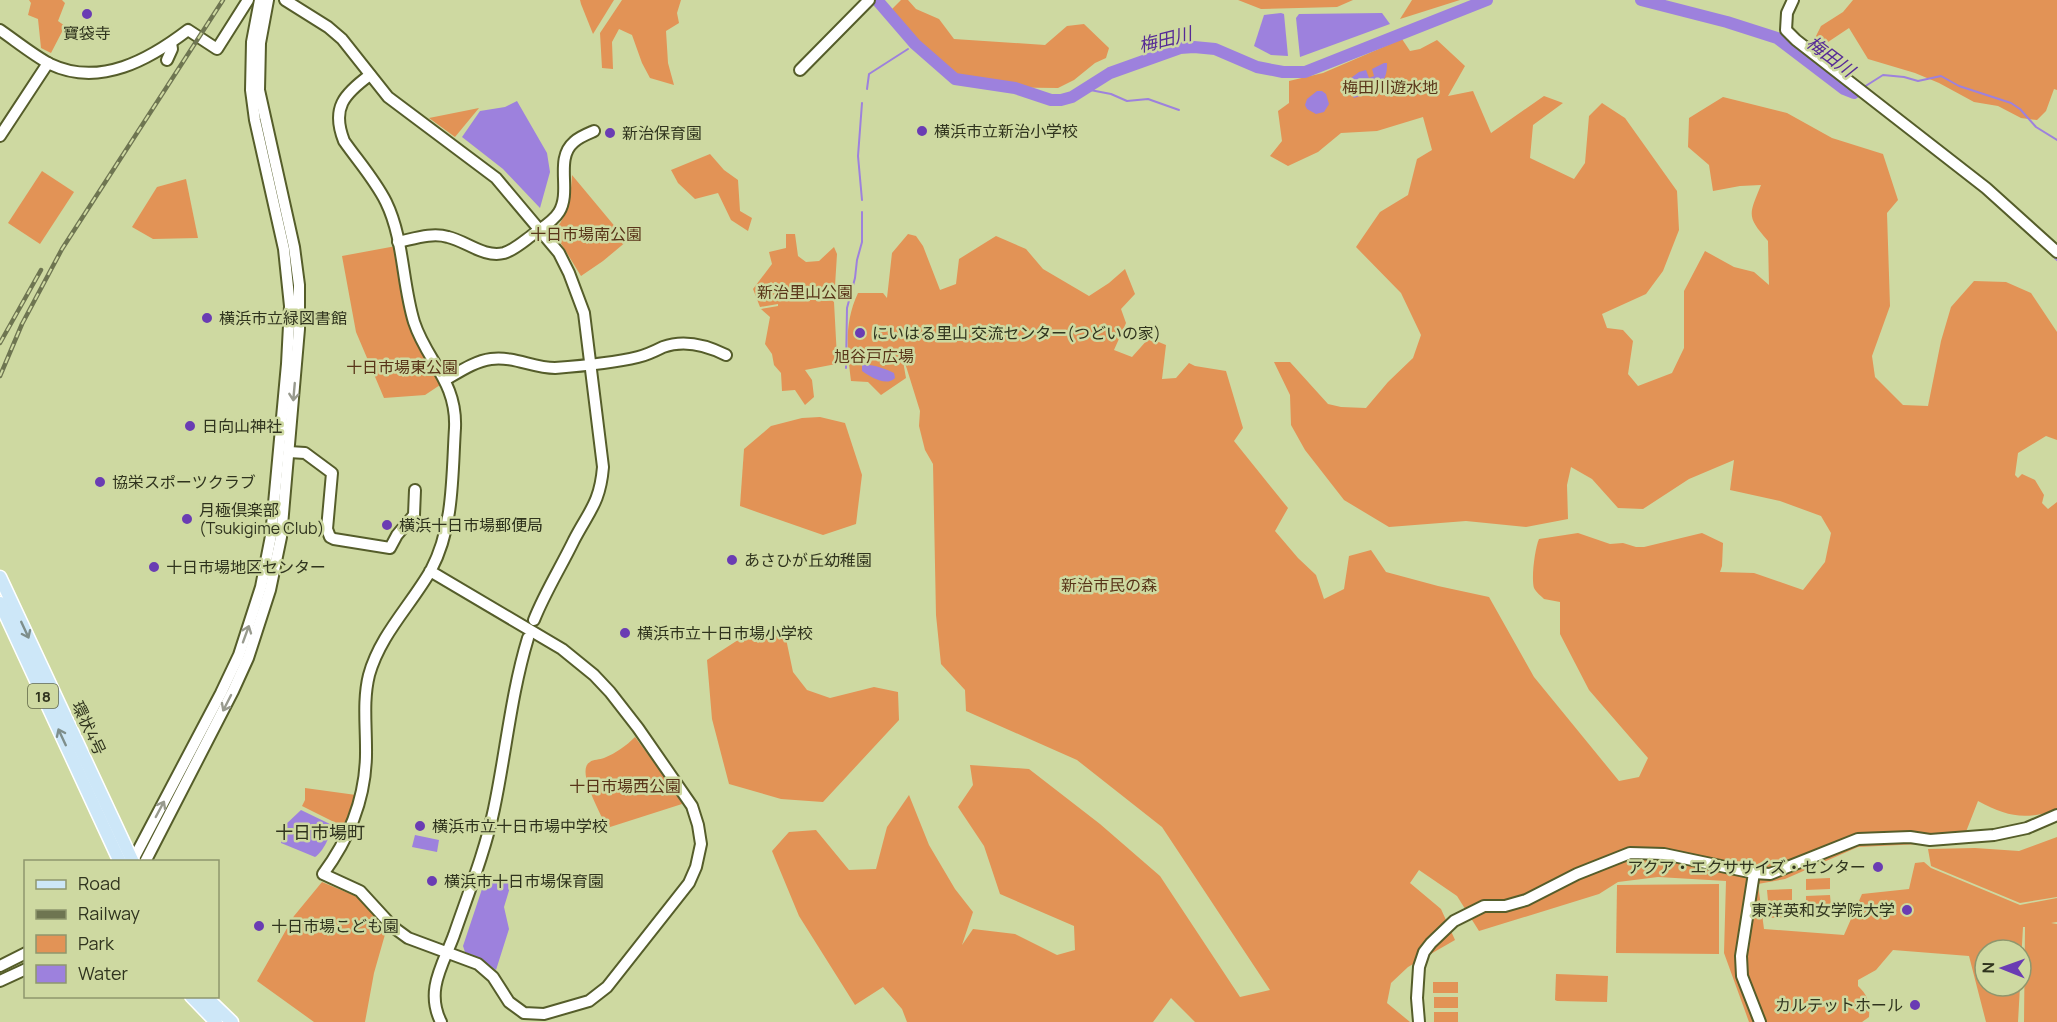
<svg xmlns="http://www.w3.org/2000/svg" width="2057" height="1022" font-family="Manrope,'Noto Sans JP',sans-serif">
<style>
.green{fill:#e29356}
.water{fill:#9d81dd}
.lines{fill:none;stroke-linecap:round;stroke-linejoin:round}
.stream{stroke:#9d81dd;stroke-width:2}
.river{stroke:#9d81dd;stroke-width:12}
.tertiary-casing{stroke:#555d2a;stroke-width:14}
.primary-casing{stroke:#fff;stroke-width:15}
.tertiary{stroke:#fff;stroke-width:10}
.primary{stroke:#cde7f8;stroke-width:12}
.rail-casing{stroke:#6e7551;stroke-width:4.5}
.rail{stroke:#ced9a1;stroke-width:2;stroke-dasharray:7;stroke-linecap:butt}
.oneway{stroke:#989a8e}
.oneway2{stroke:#7e8e8b}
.poi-dot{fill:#6a3cb3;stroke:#ced9a1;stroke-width:2}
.labels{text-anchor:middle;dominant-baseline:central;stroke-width:5;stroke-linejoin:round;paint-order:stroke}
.shield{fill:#ced9a1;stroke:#5f6645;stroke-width:1.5}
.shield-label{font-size:15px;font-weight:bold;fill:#30341e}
.poi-label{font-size:16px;fill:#30341e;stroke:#ced9a1;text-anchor:start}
.park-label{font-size:16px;fill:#593519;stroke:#ced9a1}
.street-label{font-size:16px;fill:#30341e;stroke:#ced9a1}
.water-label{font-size:18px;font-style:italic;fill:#562a96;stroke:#ced9a1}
.neighbourhood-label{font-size:18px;fill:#30341e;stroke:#ced9a1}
</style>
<rect width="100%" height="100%" fill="#ced9a1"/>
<g class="green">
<polygon points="29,0 62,0 65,3 58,21 65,26 51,53 41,48 38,19 28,15 31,3"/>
<polygon points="580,0 614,0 593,34 581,4"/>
<polygon points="622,0 681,0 677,13 679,23 666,31 668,63 674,85 650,78 642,63 632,35 619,29 612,42 613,69 602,68 600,33"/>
<polygon points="901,0 908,0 916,9 939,19 954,39 1045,45 1067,26 1084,24 1109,48 1106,58 1095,63 1074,80 1058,88 987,87 943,73 892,9"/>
<polygon points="1238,0 1353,0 1337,7 1261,9"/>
<polygon points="1412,0 1460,0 1400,19"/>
<polygon points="1853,0 2057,0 2057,90 2054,89 2046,111 2037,120 2021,118 1998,106 1974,102 1939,83 1915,73 1868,59 1849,28 1822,46 1814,40 1821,26 1843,12"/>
<path d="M1402,39l8,12 10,-2 17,-9 28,26 -17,30 25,-5 18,42 53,-37 19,7 -30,22 -3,33 44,21 11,-16 4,-47 13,-13 23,15 52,73 2,39 -16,41 -17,23 -44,20 5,14 16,2 10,11 -5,33 10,12 34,-13 12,-25v-57l21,-40 29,16 20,5 15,13 -1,-44c-22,-25 -19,-26 -7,-56l-21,1 -27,5 -4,-26 -21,-18 1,-29 34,-21 64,16 45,25 51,16 15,46 -11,13 3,93 -18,50 3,21 28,28 25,1 13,-65 10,-34 23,-26 32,1 25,11 26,39v108l-11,-4 -28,17 -3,22 3,3 4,-4 13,6 9,15 -2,8 6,6 9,-7v308c-33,10 -49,7 -79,-9l-16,41 -104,5 -73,32 -27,5 6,45 80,6 18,-41 47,-5 6,-26 9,-1 7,6 89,37 37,-7v24l-6,1 6,1v98h-33l1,-95h-2l-2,35v-12h-36v36h35l-2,36h-32l-17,-66 -76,-6 -17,20 -18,10v6c10,9 12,18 11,31l-7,5h-113l-25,-69 2,-72 -68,-4 -40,5 -19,12 -120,37 -22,-35 -38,-26 -9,13 31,26 14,31 -47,27 -17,16 -4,20 23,19h-215l-24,-24 -18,24h-246l-5,-13 -19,-22 -28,18 -56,-89 -27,-65 17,-19 27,-2 33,40 27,-1 11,-42 22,-32 20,50 26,44 18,23 -11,33 11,-16 42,5 42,21 18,-5 -1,-24 -74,-32 -16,-48 -26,-39 15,-22 -3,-20 59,4 71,55 60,52 80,121 30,-7 -108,-163 -85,-67 -111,-49 -1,-21 -24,-26 -5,-49 -3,-151 -8,-14 -6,-24 1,-15 -19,-61 5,28 -25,17 -13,-13 -17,-1c-4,-32 -7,-58 7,-88h25l4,5 5,-45 16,-19 8,2 7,10 17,44 16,-6 3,-25 37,-23 30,13 17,20 46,27 20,-13 16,-14 10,25 -14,15 5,14 -12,27 18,7 17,-19 17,7 -4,34 14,-1 13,-15 6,3 31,5 17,57 -9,13 54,67 -13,23 23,27 18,17 8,24 20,-10 5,-33 22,-6 15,22 52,14 51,11 45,80 85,104 20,-4 9,-19 -59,-68 -29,-56v-32l-16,-3c-3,-3 -8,-7 -10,-11 -3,-10 1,-40 5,-49l39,-6 32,11 13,-1 13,4h8l58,-14 21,10 -1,23 -2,6 34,1 49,17 22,-28 6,-29 -10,-17 -41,-15 -50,-11 4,-30 -45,19 -46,30 -25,-1 -26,-29 -21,-12 -4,18 1,34 -42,8 -60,-6 -77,6 -45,-27 -39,-50 -14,-25 -1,-30 -16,-33h16l38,42 13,3 25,1 22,-26 25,-24 8,-23 -20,-42 -45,-46 24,-35 28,-17 9,-36 15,-9 -9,-33 -46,14 -36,2 -23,19 -30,14 -18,-10 12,-15 -4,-30 11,-8v-22l34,-8z"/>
<polygon points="479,108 455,137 429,118"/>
<polygon points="710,154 724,170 738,180 740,211 752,218 748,231 731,220 718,193 695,199 678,183 671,170"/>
<polygon points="42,171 74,192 40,244 8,223"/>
<path d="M572,175l55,66 -24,20 -22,15 -27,-44c14,-17 17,-35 18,-57z"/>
<polygon points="186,179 198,238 153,239 132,227 157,187"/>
<polygon points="786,234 795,234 798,256 806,262 819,261 834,247 837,254 834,302 837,358 836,364 805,370 812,380 814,397 805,405 795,390 782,391 781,373 774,365 772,354 765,344 770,317 761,309 778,306 778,304 760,307 753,289 772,264 769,252 786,248"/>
<polygon points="396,246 409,317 443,383 425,395 384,398 356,332 342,256"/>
<polygon points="820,417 845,423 862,475 856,524 823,535 740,506 744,449 771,426 802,418"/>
<polygon points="785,634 793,672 807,690 830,698 874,687 898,692 899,720 823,802 781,799 729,784 712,719 707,660 738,640"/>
<path d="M635,737l46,61 1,6 -75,24c-5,-12 -32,-58 -17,-66 3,-3 10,-2 14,-4 12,-5 22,-12 31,-21z"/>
<polygon points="305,788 356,795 346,828 302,806 305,800"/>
<polygon points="2057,837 2057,897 2020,903 1931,866 1928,849 1975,848 2019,851"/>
<polygon points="1830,878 1830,889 1806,890 1806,879"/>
<polygon points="322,882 358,897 370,908 386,931 374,973 365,1022 314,1022 257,981 294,916"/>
<polygon points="1719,884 1719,954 1616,953 1617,885"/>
<polygon points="1792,889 1792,900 1768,901 1767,890"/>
<polygon points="1830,895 1831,906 1806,907 1806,896"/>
<polygon points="1792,906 1793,917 1768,918 1768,907"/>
<polygon points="1556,974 1608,976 1607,1002 1557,1001 1555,1000"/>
<rect x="1433" y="982" width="25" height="11"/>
<rect x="1434" y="997" width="24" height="11"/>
<rect x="1434" y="1012" width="24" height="10"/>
</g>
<g class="water">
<polygon points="1281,13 1284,14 1288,56 1271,55 1254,46 1264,15"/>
<polygon points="1382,13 1390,24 1300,57 1296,18 1299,14"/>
<path d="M1384,63h3c1,22 -14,29 -33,35l-6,-10 3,-10 8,-6 7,-2 3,8 5,-2 -2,-7z"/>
<polygon points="1317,91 1322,91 1326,94 1329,104 1324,112 1316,114 1307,109 1305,105 1307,99"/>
<polygon points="517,101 547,153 550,172 540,208 503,169 462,137 480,111 505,107"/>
<path d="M862,365c11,-1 23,4 32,8l1,5c-9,9 -24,-1 -33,-7z"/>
<path d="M301,810l31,15c-1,10 -9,27 -17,32l-34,-14 2,-16z"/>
<polygon points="415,835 439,840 437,852 412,847"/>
<polygon points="486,877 511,884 504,907 509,929 496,970 480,958 465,952 463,946"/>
</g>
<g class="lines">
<g class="stream">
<polyline points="1864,87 1883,75 1904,77 1918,81 1941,76 1959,86 2011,103 2020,109 2036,127 2057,140"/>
<polyline points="867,89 869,74 908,49"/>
<polyline points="1085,89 1111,94 1127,101 1148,99 1179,110"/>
<polyline points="1854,93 1861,97"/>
<polyline points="1915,139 1991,199"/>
<polyline points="862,200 858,156 862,103"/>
<polyline points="2042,245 2057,260"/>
<polyline points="846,368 847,308 855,278 857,260 862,242 862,212"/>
</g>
<g class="river">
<polyline points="877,0 915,44 955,79 1015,88 1051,100 1061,100 1072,97 1110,73 1180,48 1194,47 1215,49 1257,67 1283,72 1305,72 1487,0"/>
<polyline points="1641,0 1727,22 1777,38 1844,89 1854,93"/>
</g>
<defs>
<g id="tertiary">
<path d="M285,0l43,27 14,12 46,58 108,81 63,75 10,20 15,40 19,154c-3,36 -14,44 -29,73 -13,27 -29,52 -40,80"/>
<polyline points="1793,0 1787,13 1786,30 1796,40 1986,188 2057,252"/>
<path d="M0,30c16,11 33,25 50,34 50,24 100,-5 138,-34l29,19 31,-49"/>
<polyline points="167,60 172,49 171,43"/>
<polyline points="800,70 869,0"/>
<path d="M370,75c-26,19 -39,33 -26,66 14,20 31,39 42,61 18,37 16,81 28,120 13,40 43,59 41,106 -3,47 -1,99 -24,142 -20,35 -51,65 -62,105 -6,24 -3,49 -3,73 1,47 -15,88 -43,126l37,17 33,36 15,11 70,26 15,13 16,25 15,11 20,1 45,-13 18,-14 82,-104 7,-16 5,-23 -3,-19 -6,-19 -54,-78 -28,-36 -16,-17 -32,-26 -132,-78"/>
<polyline points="0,136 48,63"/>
<path d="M398,242c15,-3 34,-10 50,-5 18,4 36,21 56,16 10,-3 19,-11 27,-17 9,-7 22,-14 28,-24 13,-21 -5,-53 15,-70 5,-5 13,-8 20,-11"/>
<path d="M445,380c14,-8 30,-19 46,-21 23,-3 42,9 64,9 26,-2 58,-5 83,-11 9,-2 17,-6 25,-10 22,-8 43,-2 63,8"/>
<polyline points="289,452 305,453 332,473 327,529 330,537 334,539 390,548 397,535 414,515 415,490"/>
<polyline points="132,862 221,693 239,655 261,587 271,536 287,364 290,306 284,249 255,120 251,90 252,42 260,0"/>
<polyline points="145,862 233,691 248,658 270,590 281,537 299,329 299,285 294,247 259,90 260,43 268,0"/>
<polyline points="1754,873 1741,956 1742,976 1760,1022"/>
<polyline points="0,966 26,953"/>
<polyline points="0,981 26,969"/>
<path d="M441,1022c-16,-32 2,-57 13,-87 14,-41 31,-83 40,-126 12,-57 17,-115 34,-171"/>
<polyline points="1419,1022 1417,998 1419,967 1424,952 1431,943 1454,921 1484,906 1505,906 1526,900 1577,874 1630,853 1664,854 1754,873 1770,874 1858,839 1910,837 1930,840 1994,835 2027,828 2057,815"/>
</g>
<g id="primary">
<polyline points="0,577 133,862"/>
<polyline points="0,603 120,862"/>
<polyline points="191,996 216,1022"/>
<polyline points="205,996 232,1022"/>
</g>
</defs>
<use href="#tertiary" class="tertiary-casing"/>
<use href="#primary" class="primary-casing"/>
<use href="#tertiary" class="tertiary"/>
<use href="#primary" class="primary"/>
<defs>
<g id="rail">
<polyline points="0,343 41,270"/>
<polyline points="0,376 22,324 62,249 223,0"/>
</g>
</defs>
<use href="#rail" class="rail-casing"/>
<use href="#rail" class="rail"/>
</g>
<defs><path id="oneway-shaft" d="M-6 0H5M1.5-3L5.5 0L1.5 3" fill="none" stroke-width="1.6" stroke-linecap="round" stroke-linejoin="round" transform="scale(1.5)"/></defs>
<g class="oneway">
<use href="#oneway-shaft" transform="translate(294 392) rotate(95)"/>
<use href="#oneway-shaft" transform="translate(246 634) rotate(-70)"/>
<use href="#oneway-shaft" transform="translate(227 703) rotate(117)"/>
<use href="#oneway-shaft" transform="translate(160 809) rotate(-62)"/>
</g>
<g class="oneway2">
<use href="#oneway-shaft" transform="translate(25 630) rotate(65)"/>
<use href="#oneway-shaft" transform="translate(62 737) rotate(-115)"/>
</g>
<g class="poi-dot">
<circle cx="87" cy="14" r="6"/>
<circle cx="922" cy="131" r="6"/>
<circle cx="610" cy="133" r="6"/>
<circle cx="207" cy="318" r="6"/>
<circle cx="860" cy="333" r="6"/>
<circle cx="190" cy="426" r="6"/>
<circle cx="100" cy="482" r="6"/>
<circle cx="187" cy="519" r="6"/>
<circle cx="387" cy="525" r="6"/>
<circle cx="732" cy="560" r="6"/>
<circle cx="154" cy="567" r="6"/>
<circle cx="625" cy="633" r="6"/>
<circle cx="420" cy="826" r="6"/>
<circle cx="1878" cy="867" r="6"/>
<circle cx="432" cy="881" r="6"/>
<circle cx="1907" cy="910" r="6"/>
<circle cx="259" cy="926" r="6"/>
<circle cx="1915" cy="1005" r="6"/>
</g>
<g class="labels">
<rect class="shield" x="28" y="684" width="30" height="24" rx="4.5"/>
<g class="shield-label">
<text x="43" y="696">18</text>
</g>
<g class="poi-label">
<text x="87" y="33" text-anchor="middle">寶袋寺</text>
<text x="934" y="131">横浜市立新治小学校</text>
<text x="622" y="133">新治保育園</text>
<text x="219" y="318">横浜市立緑図書館</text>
<text x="872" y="333">にいはる里山 交流センター(つどいの家)</text>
<text x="202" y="426">日向山神社</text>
<text x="112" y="482">協栄スポーツクラブ</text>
<text x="199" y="510">月極倶楽部<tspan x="199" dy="18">(Tsukigime Club)</tspan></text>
<text x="399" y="525">横浜十日市場郵便局</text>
<text x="744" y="560">あさひが丘幼稚園</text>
<text x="166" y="567">十日市場地区センター</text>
<text x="637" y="633">横浜市立十日市場小学校</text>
<text x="432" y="826">横浜市立十日市場中学校</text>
<text x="1866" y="867" text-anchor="end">アクア・エクササイズ・センター</text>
<text x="444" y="881">横浜市十日市場保育園</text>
<text x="1895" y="910" text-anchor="end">東洋英和女学院大学</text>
<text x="271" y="926">十日市場こども園</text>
<text x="1903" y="1005" text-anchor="end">カルテットホール</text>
</g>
<g class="park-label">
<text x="1390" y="87">梅田川遊水地</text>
<text x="586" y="234">十日市場南公園</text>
<text x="805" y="292">新治里山公園</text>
<text x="874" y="356">旭谷戸広場</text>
<text x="402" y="367">十日市場東公園</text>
<text x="1109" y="585">新治市民の森</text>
<text x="625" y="786">十日市場西公園</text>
</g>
<g class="street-label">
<text transform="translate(89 728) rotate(65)">環状4号</text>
</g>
<g class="water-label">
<text transform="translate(1165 39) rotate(-14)">梅田川</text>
<text transform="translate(1831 56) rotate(37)">梅田川</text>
</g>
<g class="neighbourhood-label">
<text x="320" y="832">十日市場町</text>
</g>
</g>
<rect x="24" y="860" width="195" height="138" fill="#ced9a1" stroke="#8f976d" stroke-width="1.5"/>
<rect x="36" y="880" width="30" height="9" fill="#cde7f8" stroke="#8f976d" stroke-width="1.5"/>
<text x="78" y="890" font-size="18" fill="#30341e">Road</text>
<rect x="36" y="910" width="30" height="9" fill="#6e7551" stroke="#8f976d" stroke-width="1.5"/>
<text x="78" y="920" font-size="18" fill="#30341e">Railway</text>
<rect x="36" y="935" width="30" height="18" fill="#e29356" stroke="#8f976d" stroke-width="1.5"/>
<text x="78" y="950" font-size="18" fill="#30341e">Park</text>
<rect x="36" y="965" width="30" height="18" fill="#9d81dd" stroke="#8f976d" stroke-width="1.5"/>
<text x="78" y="980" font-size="18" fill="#30341e">Water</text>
<g transform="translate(2003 968) rotate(271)"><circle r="28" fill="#ced9a1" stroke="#8f976d" stroke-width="1.5"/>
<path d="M0-4.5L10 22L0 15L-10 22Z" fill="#6a3cb3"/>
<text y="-9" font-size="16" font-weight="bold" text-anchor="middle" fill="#30341e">N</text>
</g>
</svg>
